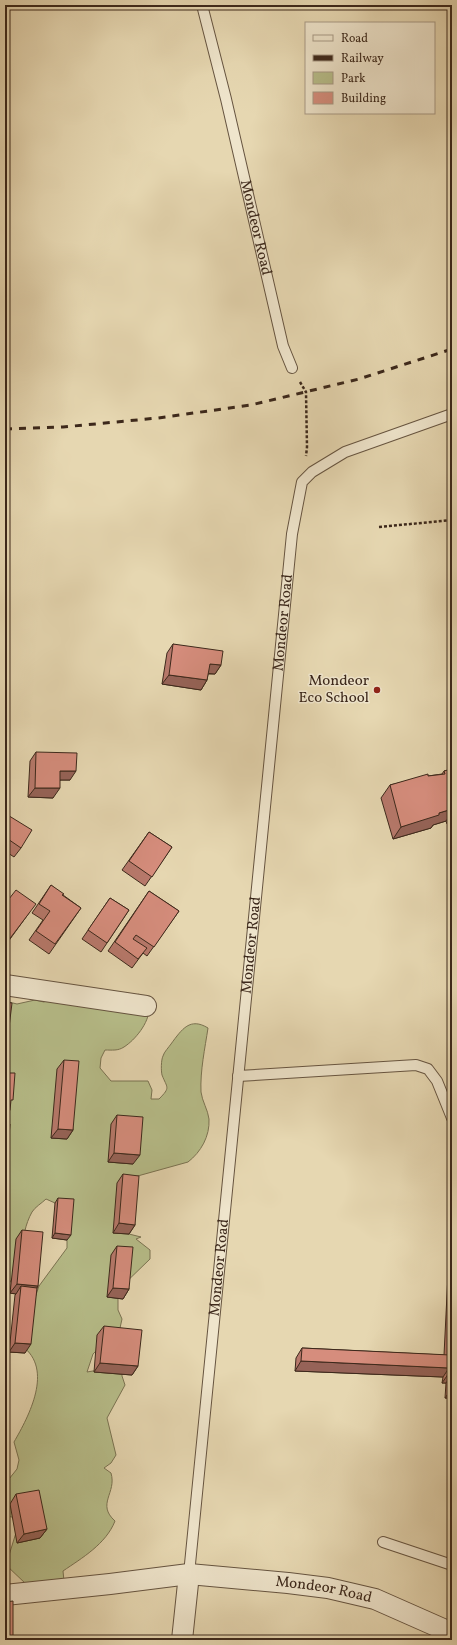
<svg xmlns="http://www.w3.org/2000/svg" width="457" height="1645" font-family="Vollkorn,serif">
<style>
.green{fill:#b7be8a;stroke:#7a7352}
.lines{fill:none;stroke-linecap:round;stroke-linejoin:round}
.lane-casing{stroke:#665440;stroke-width:12}
.street-casing{stroke:#665440;stroke-width:22}
.path{stroke:#3c281b;stroke-width:2.5;stroke-dasharray:3 2;stroke-linecap:butt}
.lane{stroke:#efe5cc;stroke-width:10}
.street{stroke:#efe5cc;stroke-width:20}
.rail{stroke:#3c281b;stroke-width:3;stroke-dasharray:7 7;stroke-linecap:butt}
.wall{fill:#b8796c;stroke:#3c281b}
.shaded-wall{fill:#966358;stroke:#3c281b}
.building{fill:#d68d7d;stroke:#3c281b}
.poi-dot{fill:#8f2418;stroke:#efe5cc;stroke-width:1.5}
.labels{text-anchor:middle;dominant-baseline:central;stroke-width:3;stroke-linejoin:round;paint-order:stroke}
.street-label{font-size:15px;fill:#3c281b;stroke:#efe5cc}
.poi-label{font-size:15px;fill:#3c281b;stroke:#efe5cc;text-anchor:end}
</style>
<rect width="100%" height="100%" fill="#e6d7b1"/>
<filter id="stains"><feTurbulence type="fractalNoise" baseFrequency=".005" numOctaves="4"/><feColorMatrix values="0 0 0 0 .2 0 0 0 0 .09 0 0 0 0 .02 0 0 0 .5 -.17"/></filter>
<radialGradient id="worn" r=".72"><stop offset=".6" stop-color="#630" stop-opacity="0"/><stop offset="1" stop-color="#630" stop-opacity=".3"/></radialGradient>
<path class="green" d="M65,990l52,17 22,-13c4,4 10,9 10,15 0,14 -14,31 -25,38 -6,4 -12,3 -19,3l-4,8 -1,10 11,13h37l4,9 -1,9h8c12,-12 8,-11 3,-24 -1,-4 -1,-15 1,-19 1,-4 6,-9 8,-12 11,-15 19,-27 37,-16 -3,20 -8,43 -7,64 1,9 7,18 8,27 1,17 -8,33 -21,43l-54,15 -9,56 16,4 -5,2 14,11v9l-32,31v20l4,9 -2,9 -27,26 -6,18 35,-6v10l3,9 -18,33 9,37 -5,8 -7,5 7,5c6,20 -15,31 4,48 -9,23 -33,37 -52,50l1,10 -38,3 -20,-19 13,-42 -7,-6 -7,-1v-32l12,-15 2,-9 -5,-18c15,-26 40,-73 8,-96v-10l17,-50 28,-38v-8l-12,-37 -9,-4c-4,4 -11,8 -14,13 -14,25 -6,52 -27,77v-288l12,3 18,-4 9,2z"/>
<g class="lines">
<defs>
<g id="lane">
<path id="s1" d="M202,5l24,94 57,247 9,22"/>
<polyline points="238,1076 416,1065 428,1069 437,1081 452,1118"/>
<polyline points="383,1542 452,1565"/>
<path id="s2" d="M189,1574l103,-1040 10,-52 10,-10 33,-20 107,-38"/>
</g>
<g id="street">
<polyline points="5,985 146,1006"/>
<path id="s3" d="M5,1595l105,-11 79,-10 99,9 40,5 47,11 77,34"/>
<polyline points="182,1640 189,1574"/>
</g>
</defs>
<use href="#lane" class="lane-casing"/>
<use href="#street" class="street-casing"/>
<g class="path">
<polyline points="300,382 306,392 307,447 306,456"/>
<polyline points="379,527 452,520"/>
</g>
<use href="#lane" class="lane"/>
<use href="#street" class="street"/>
<polyline class="rail" points="5,429 63,427 158,418 251,405 359,379 452,349"/>
</g>
<g class="wall">
<polygon points="173,644 221,665 215,674 208,674 207,680 201,690 162,684 167,653"/>
<polygon points="36,752 70,780 60,780 53,798 28,797 30,761"/>
<polygon points="452,769 452,823 447,824 446,821 433,825 431,828 393,839 381,798 390,785 428,776 442,774 444,771"/>
<polygon points="5,814 21,848 14,857 5,851"/>
<polygon points="149,832 172,847 145,886 122,870"/>
<polygon points="51,885 63,895 81,908 49,954 29,940 43,920 32,913"/>
<polygon points="149,891 179,911 147,956 143,953 132,968 108,951"/>
<polygon points="110,898 129,910 101,952 82,939"/>
<polygon points="5,904 29,913 5,946"/>
<polygon points="64,1060 73,1130 67,1139 51,1138 57,1069"/>
<polygon points="117,1115 133,1164 108,1162 111,1124"/>
<polygon points="123,1174 135,1225 129,1234 113,1233 117,1183"/>
<polygon points="452,1194 452,1398 445,1398 446,1383 442,1383 443,1377 295,1371 296,1358 302,1348 444,1355"/>
<polygon points="58,1198 67,1240 52,1238 55,1203"/>
<polygon points="22,1230 38,1286 37,1288 25,1353 9,1352 15,1295 16,1294 10,1293 16,1239"/>
<polygon points="117,1246 129,1289 123,1299 107,1297 111,1255"/>
<polygon points="104,1326 138,1366 132,1375 94,1372 97,1335"/>
<polygon points="16,1494 47,1529 40,1538 17,1543 10,1504"/>
</g>
<g class="shaded-wall">
<polygon points="210,664 221,665 215,674 203,673"/>
<polygon points="169,675 207,680 201,690 162,684"/>
<polygon points="60,771 76,771 70,780 54,780"/>
<polygon points="35,788 60,788 53,798 28,797"/>
<polygon points="452,809 452,813 446,821 433,825 431,828 393,839 401,827 439,813"/>
<polygon points="452,818 452,823 447,824"/>
<polygon points="5,1110 10,1110 5,1118"/>
<polygon points="58,1129 73,1130 67,1139 51,1138"/>
<polygon points="114,1153 140,1155 133,1164 108,1162"/>
<polygon points="119,1223 135,1225 129,1234 113,1233"/>
<polygon points="55,1233 71,1235 67,1240 52,1238"/>
<polygon points="17,1284 38,1286 32,1295 21,1286 16,1294 10,1293"/>
<polygon points="113,1288 129,1289 123,1299 107,1297"/>
<polygon points="15,1343 31,1344 25,1353 9,1352"/>
<polygon points="301,1361 449,1368 443,1377 295,1371"/>
<polygon points="100,1363 138,1366 132,1375 94,1372"/>
<polygon points="451,1370 452,1370 452,1374 446,1383 442,1383"/>
<polygon points="452,1388 452,1398 445,1398"/>
<polygon points="47,1529 40,1538 17,1543 24,1534"/>
</g>
<g class="building">
<polygon points="173,644 223,651 221,665 210,664 207,680 169,675"/>
<polygon points="36,752 77,753 76,771 60,771 60,788 35,788"/>
<polygon points="452,769 452,809 439,813 439,815 401,827 390,785 428,774 428,776 445,774 444,771"/>
<polygon points="5,814 6,814 32,830 21,848 5,837"/>
<polygon points="149,832 172,847 152,877 129,861"/>
<polygon points="51,885 64,894 62,895 81,908 55,944 36,931 50,911 39,904"/>
<polygon points="16,890 36,904 8,941 5,939 5,904"/>
<polygon points="149,891 179,911 154,947 136,935 133,939 147,948 138,959 115,942"/>
<polygon points="110,898 129,910 107,943 88,930"/>
<polygon points="5,1002 12,1003 5,1060"/>
<polygon points="64,1060 79,1061 73,1130 58,1129"/>
<polygon points="5,1073 15,1073 13,1100 11,1100 10,1110 5,1110"/>
<polygon points="117,1115 143,1117 140,1155 114,1153"/>
<polygon points="5,1124 10,1124 7,1160 5,1159"/>
<polygon points="123,1174 139,1176 135,1225 119,1223"/>
<polygon points="58,1198 74,1199 71,1235 55,1233"/>
<polygon points="22,1230 43,1232 38,1286 17,1284"/>
<polygon points="117,1246 133,1247 129,1289 113,1288"/>
<polygon points="5,1263 7,1264 5,1288"/>
<polygon points="21,1286 37,1288 31,1344 15,1343"/>
<polygon points="104,1326 142,1330 138,1366 100,1363"/>
<polygon points="302,1348 450,1355 449,1368 301,1361"/>
<polygon points="452,1352 452,1370 451,1370"/>
<polygon points="39,1490 47,1529 24,1534 16,1494"/>
<polygon points="13,1601 13,1640 5,1640 5,1602"/>
</g>
<circle class="poi-dot" cx="377" cy="690" r="4"/>
<g class="labels">
<g class="street-label">
<text stroke="none"><textPath href="#s1" startOffset="229">Mondeor Road</textPath></text>
<text stroke="none"><textPath href="#s2" startOffset="956">Mondeor Road</textPath></text>
<text stroke="none"><textPath href="#s2" startOffset="632">Mondeor Road</textPath></text>
<text stroke="none"><textPath href="#s2" startOffset="308">Mondeor Road</textPath></text>
<text stroke="none"><textPath href="#s3" startOffset="321">Mondeor Road</textPath></text>
</g>
<g class="poi-label">
<text x="369" y="681">Mondeor<tspan x="369" dy="17">Eco School</tspan></text>
</g>
</g>
<rect width="457" height="1645" fill="none" stroke="#e6d7b1" stroke-width="20"/>
<rect x="6" y="6" width="445" height="1633" fill="none" stroke="#3c281b" stroke-width="2"/>
<rect x="10" y="10" width="437" height="1625" fill="none" stroke="#3c281b"/>
<rect x="305" y="22" width="130" height="92" fill="#efe5cc" stroke="#a79985"/>
<rect x="313" y="35" width="20" height="6" fill="#efe5cc" stroke="#a79985"/>
<text x="341" y="42" font-size="12" fill="#3c281b">Road</text>
<rect x="313" y="55" width="20" height="6" fill="#3c281b" stroke="#a79985"/>
<text x="341" y="62" font-size="12" fill="#3c281b">Railway</text>
<rect x="313" y="72" width="20" height="12" fill="#b7be8a" stroke="#a79985"/>
<text x="341" y="82" font-size="12" fill="#3c281b">Park</text>
<rect x="313" y="92" width="20" height="12" fill="#d68d7d" stroke="#a79985"/>
<text x="341" y="102" font-size="12" fill="#3c281b">Building</text>
<rect width="100%" height="100%" filter="url(#stains)"/>
<rect width="100%" height="100%" fill="url(#worn)"/>
</svg>
